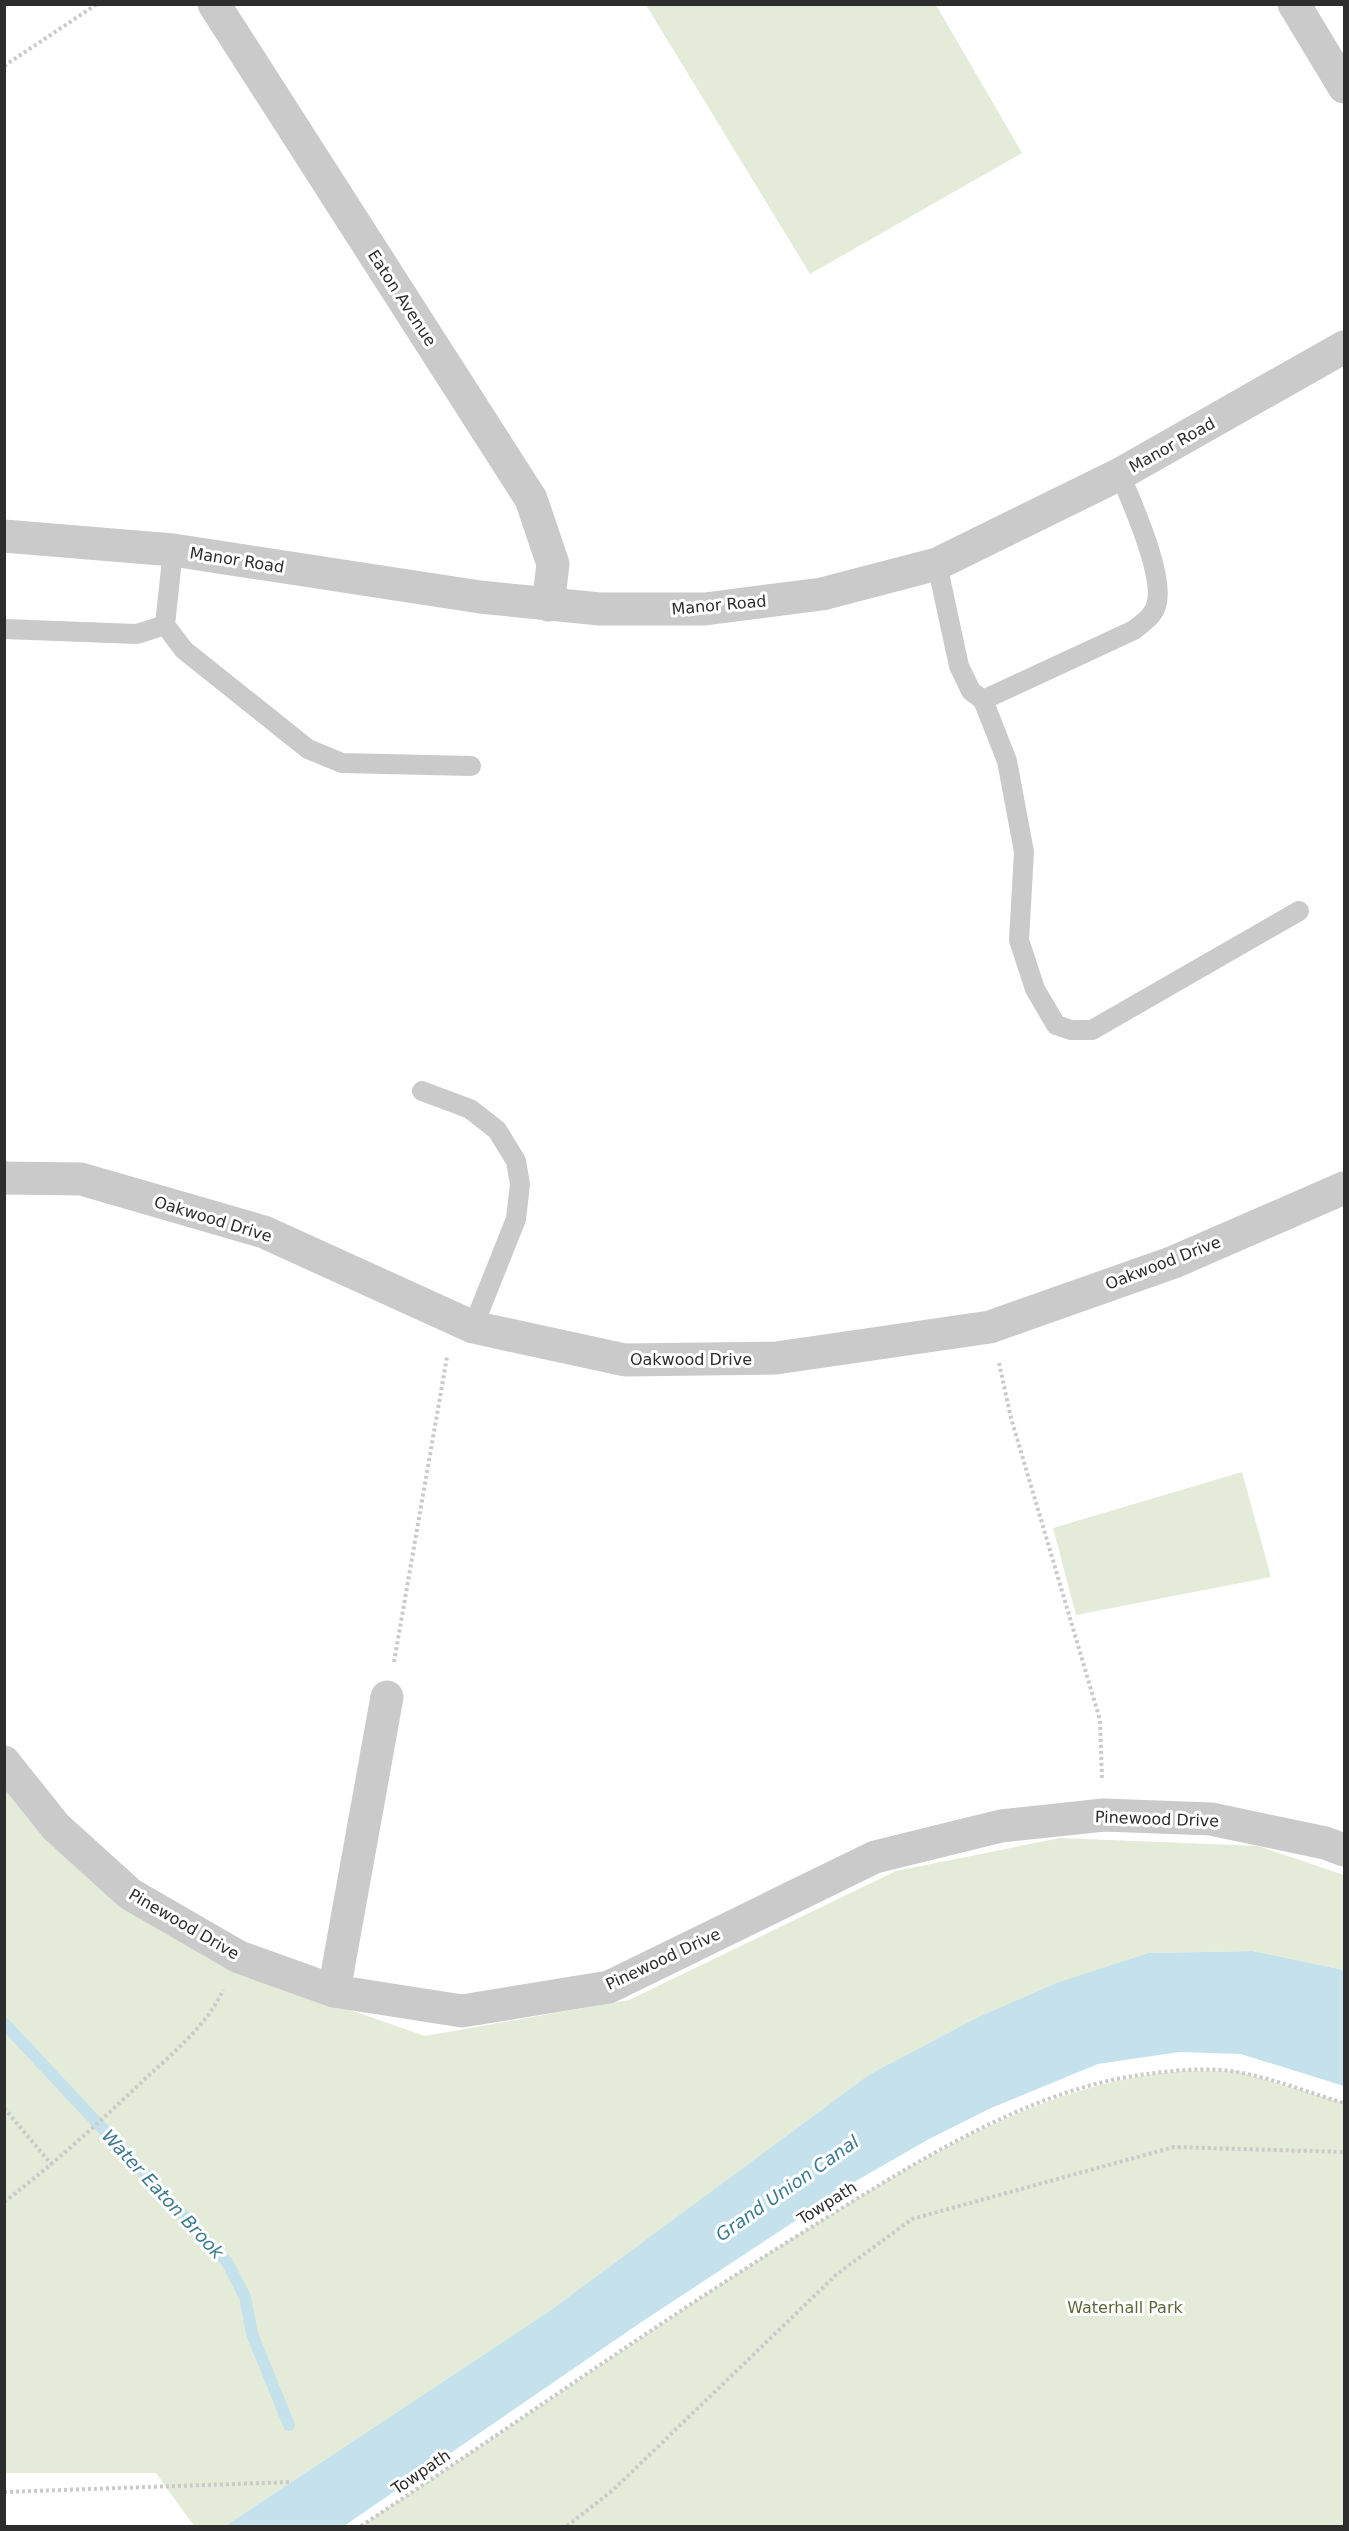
<svg xmlns="http://www.w3.org/2000/svg" width="1349" height="2531" font-family="'DejaVu Sans',sans-serif">
<style>
.green{fill:#e5ebd9}
.water{fill:#c5e2ec}
.lines{fill:none;stroke-linecap:round;stroke-linejoin:round}
.stream{stroke:#c5e2ec;stroke-width:12}
.path{stroke:#cacaca;stroke-width:4;stroke-dasharray:3 3;stroke-linecap:butt}
.service{stroke:#cacaca;stroke-width:20}
.minor{stroke:#cacaca;stroke-width:33}
.tertiary{stroke:#cacaca;stroke-width:33}
.labels{text-anchor:middle;dominant-baseline:central;stroke-width:6;stroke-linejoin:round;paint-order:stroke}
.street-label{font-size:16px;fill:#2d2d2d;stroke:#fff}
.park-label{font-size:16px;fill:#566939;stroke:#fff}
.water-label{font-size:18px;font-style:italic;fill:#397a91;stroke:#fff}
</style>
<rect width="100%" height="100%" fill="#fff"/>
<g class="green">
<polygon points="646,5 936,5 1022,153 810,274"/>
<polygon points="1242,1472 1271,1577 1076,1615 1053,1528"/>
<polygon points="4,1782 244,1973 425,2036 629,2000 896,1871 1060,1838 1258,1846 1344,1875 1344,1970 1253,1951 1148,1953 1056,1983 978,2017 870,2074 548,2312 225,2526 194,2526 156,2473 5,2473"/>
<path d="M1184,2071h52l108,32v423h-983c97,-64 193,-129 289,-194 62,-42 124,-83 188,-122 108,-66 218,-129 346,-139z"/>
</g>
<polygon class="water" points="1253,1951 1344,1970 1344,2086 1241,2054 1179,2052 1098,2064 991,2108 929,2139 856,2181 640,2323 344,2526 225,2526 548,2312 870,2074 978,2017 1056,1983 1148,1953"/>
<g class="lines">
<polyline class="stream" points="4,2023 227,2262 245,2297 252,2334 289,2425"/>
<g class="path">
<polyline points="4,66 97,4"/>
<polyline points="999,1363 1011,1418 1100,1720 1102,1779"/>
<polyline points="394,1662 447,1357"/>
<polyline points="4,2108 52,2165"/>
<path d="M4,2202c51,-39 97,-81 143,-125 27,-25 61,-53 76,-87"/>
<polyline points="4,2492 292,2482"/>
<path d="M361,2526c152,-100 301,-207 457,-303 98,-61 213,-135 329,-149 28,-4 62,-7 90,-2 36,6 72,21 107,31"/>
<polyline points="567,2526 613,2490 837,2274 912,2219 1174,2147 1344,2152"/>
</g>
<g class="service">
<polyline points="173,550 165,625 184,650 308,749 342,763 471,766"/>
<path d="M937,564l22,102 12,25 12,9 151,-70c10,-8 21,-15 23,-28 6,-30 -25,-99 -37,-128"/>
<polyline points="4,629 137,634 165,625"/>
<polyline points="983,700 1007,761 1024,852 1019,940 1035,989 1056,1025 1071,1030 1092,1030 1299,911"/>
<polyline points="422,1091 470,1109 497,1130 516,1161 520,1184 516,1219 473,1327"/>
</g>
<g class="minor">
<polyline points="214,4 531,499 553,564 548,605"/>
<polyline points="1294,4 1344,87"/>
<polyline points="4,1178 81,1179 264,1232 473,1327 625,1360 776,1358 990,1327 1174,1262 1344,1188"/>
<polyline points="4,1762 56,1827 130,1894 239,1957 334,1991 462,2011 609,1987 875,1857 1001,1826 1104,1815 1211,1819 1325,1843 1344,1850"/>
<polyline points="334,1991 387,1697"/>
</g>
<polyline class="tertiary" points="4,536 173,550 480,597 600,609 705,609 822,594 937,564 1120,474 1344,347"/>
</g>
<g class="labels">
<g class="street-label">
<text transform="translate(402 298) rotate(57)">Eaton Avenue</text>
<text transform="translate(1172 445) rotate(-29)">Manor Road</text>
<text transform="translate(237 560) rotate(9)">Manor Road</text>
<text transform="translate(719 605) rotate(-5)">Manor Road</text>
<text transform="translate(213 1219) rotate(17)">Oakwood Drive</text>
<text transform="translate(1163 1263) rotate(-21)">Oakwood Drive</text>
<text x="691" y="1359">Oakwood Drive</text>
<text transform="translate(1157 1819) rotate(2)">Pinewood Drive</text>
<text transform="translate(184 1924) rotate(30)">Pinewood Drive</text>
<text transform="translate(663 1959) rotate(-25)">Pinewood Drive</text>
<text transform="translate(827 2203) rotate(-32)">Towpath</text>
<text transform="translate(421 2472) rotate(-34)">Towpath</text>
</g>
<g class="park-label">
<text x="1125" y="2307">Waterhall Park</text>
</g>
<g class="water-label">
<text transform="translate(787 2188) rotate(-35)">Grand Union Canal</text>
<text transform="translate(163 2194) rotate(47)">Water Eaton Brook</text>
</g>
</g>
<rect width="1349" height="2531" fill="none" stroke="#2d2d2d" stroke-width="12"/>
</svg>
